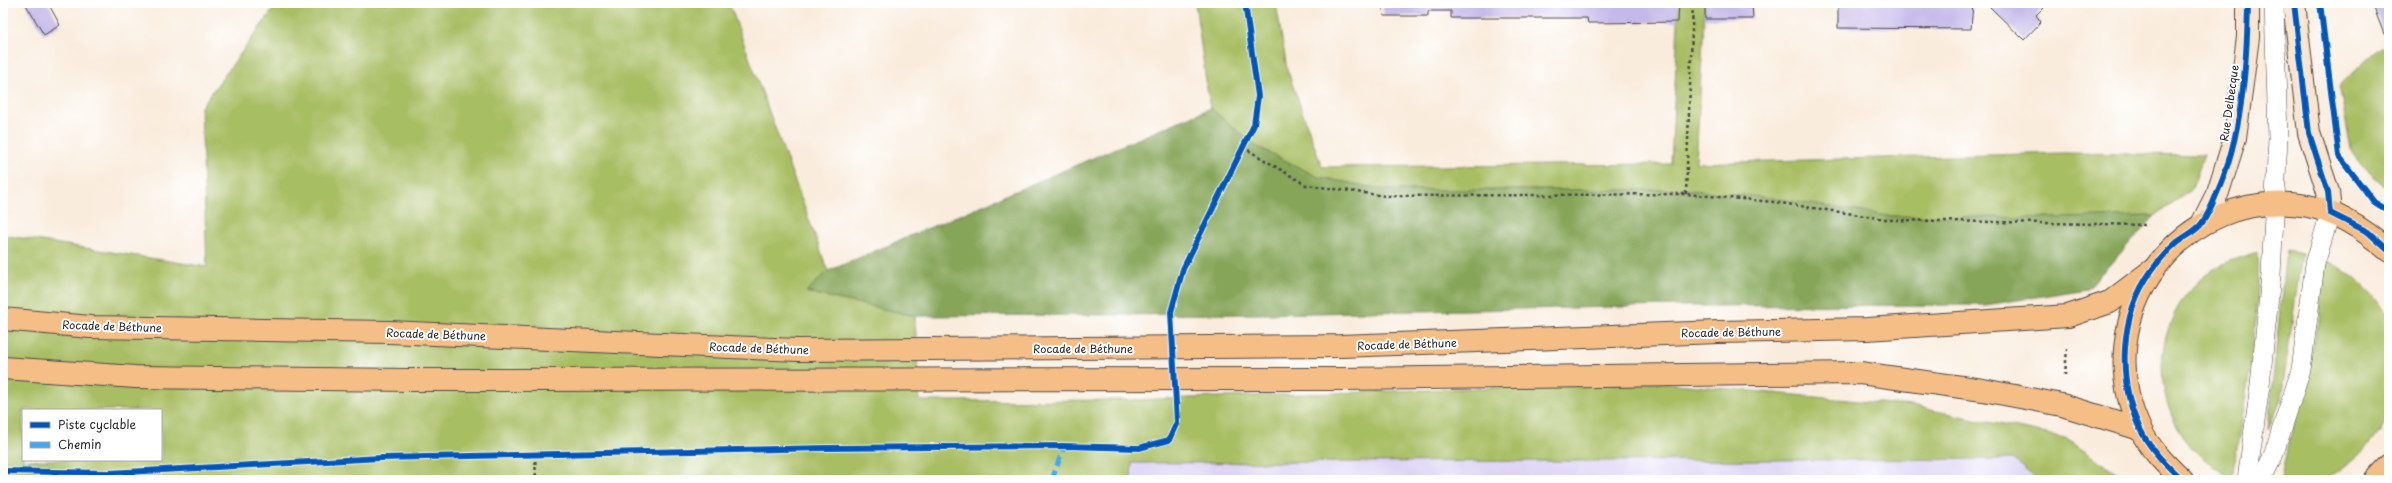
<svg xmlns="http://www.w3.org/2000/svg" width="2392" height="483" font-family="'Playpen Sans',sans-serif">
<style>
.built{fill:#ded5f5}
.green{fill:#a8be63;stroke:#6a7447;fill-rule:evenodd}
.forest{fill:#86a559;stroke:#586842}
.building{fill:#c4b9e9}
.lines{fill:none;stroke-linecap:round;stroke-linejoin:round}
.lane-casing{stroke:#4a4846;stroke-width:20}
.secondary-casing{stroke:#4a4846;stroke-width:24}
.primary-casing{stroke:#4a4846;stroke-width:24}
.path{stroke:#4a4846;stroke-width:2.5;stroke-dasharray:3 3;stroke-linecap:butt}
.lane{stroke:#fff;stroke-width:19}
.secondary{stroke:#fbe5cf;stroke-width:22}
.primary{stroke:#f6be87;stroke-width:22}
.quiet{stroke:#3fa9f5;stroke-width:5;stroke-dasharray:10 5;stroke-linecap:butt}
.cycleway-casing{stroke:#fff;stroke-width:8}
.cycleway{stroke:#0057b8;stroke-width:6}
.labels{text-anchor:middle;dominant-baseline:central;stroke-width:4;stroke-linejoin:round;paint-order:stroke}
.street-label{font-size:11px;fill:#2b2b2b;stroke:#fff}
</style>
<rect width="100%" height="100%" fill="#fff"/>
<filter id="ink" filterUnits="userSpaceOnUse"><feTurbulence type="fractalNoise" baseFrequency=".025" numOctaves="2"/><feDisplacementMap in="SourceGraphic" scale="8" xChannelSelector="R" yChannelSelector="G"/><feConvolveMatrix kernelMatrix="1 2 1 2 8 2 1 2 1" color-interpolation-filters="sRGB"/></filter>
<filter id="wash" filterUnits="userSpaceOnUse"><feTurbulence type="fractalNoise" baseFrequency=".012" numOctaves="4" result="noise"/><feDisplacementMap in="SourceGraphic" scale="16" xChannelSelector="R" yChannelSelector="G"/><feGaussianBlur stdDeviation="0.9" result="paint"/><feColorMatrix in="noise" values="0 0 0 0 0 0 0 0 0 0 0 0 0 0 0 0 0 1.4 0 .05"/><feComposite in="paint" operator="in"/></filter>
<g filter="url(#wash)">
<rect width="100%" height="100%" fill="#f9ecdd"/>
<polygon class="built" points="2013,459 2037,480 1131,480 1132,463"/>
<g class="green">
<path d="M278,3h451l99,268 -22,21 109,24 4,85 214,-1 522,-18 257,24 153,32 54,36 4,6h-86l-24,-21 -881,4 -1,17h-1128v-245l204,32 -6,-160zM23,410h138v50h-138z"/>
<polygon points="1195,3 1276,3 1287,69 1322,167 1671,164 1679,3 1705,3 1696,163 2064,153 2204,155 2192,189 2155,216 2051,218 1888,216 1772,198 1689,190 1386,190 1318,177 1256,146 1210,108"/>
<polygon points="2381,47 2389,48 2389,190 2358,162 2351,149 2339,85"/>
<polygon points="2286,250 2302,253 2281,399 2268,429"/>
<path d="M2258,252c3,75 -14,151 -26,225 -15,-9 -31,-18 -43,-33 -42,-51 -34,-131 19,-171 15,-11 33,-16 50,-21z"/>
<path d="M2323,259c25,11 60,37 66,67 3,13 0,29 0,42 0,13 3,30 0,43 -7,27 -45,63 -72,69 -11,2 -25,0 -37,0l39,-159z"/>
</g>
<polygon class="forest" points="1210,108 1256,146 1318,177 1386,190 1689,190 1772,198 1888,216 2051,218 2155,216 2087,289 1986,305 1675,306 1265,314 915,316 806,292 828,271"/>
<g id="blocks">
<g class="building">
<polygon points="25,3 48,3 60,25 44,35"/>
<polygon points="1382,3 1679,3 1678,22 1588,23 1587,18 1451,18 1451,11 1428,11 1428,16 1384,16"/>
<polygon points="1705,3 1752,3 1753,19 1705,19"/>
<polygon points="1838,3 1973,3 1971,29 1838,28"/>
<polygon points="1994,3 2048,3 2036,15 2041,22 2024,40 1990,7"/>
<polygon points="2372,3 2389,3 2389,32 2384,34"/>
</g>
</g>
</g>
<g filter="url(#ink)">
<use href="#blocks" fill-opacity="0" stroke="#4a4846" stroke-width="1"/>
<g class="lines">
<defs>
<g id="lane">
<polyline points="2247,480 2260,385 2271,275 2278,138 2274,3"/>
<polyline points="2261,480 2273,456 2301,370 2315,264 2330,213"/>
</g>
<g id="secondary">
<polyline points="2294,3 2309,133 2328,192 2330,213"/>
<polyline points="2202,224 2218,192 2235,138 2248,37 2248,3"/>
</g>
<g id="primary">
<polyline points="3,319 90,327 389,332 798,350 1341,346 1718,332 1867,329 2068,316 2110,302 2151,271"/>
<polyline points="3,368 135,377 409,380 1341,379 1860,373 1983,390 2062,405 2140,429"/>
<path d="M2182,480c-16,-15 -32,-31 -42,-51 -54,-114 41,-245 168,-223 30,6 58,25 81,45"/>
<polyline points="2375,480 2389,465"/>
</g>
</defs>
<use href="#lane" class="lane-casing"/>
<use href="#secondary" class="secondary-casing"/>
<use href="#primary" class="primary-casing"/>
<g class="path">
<polyline points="1243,147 1306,185 1385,196 1686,194 1774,202 1892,220 2148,225"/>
<polyline points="1686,194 1693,3"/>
<polyline points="2065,375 2067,348"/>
<polyline points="535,455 536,480"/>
</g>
<use href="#lane" class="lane"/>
<use href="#secondary" class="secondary"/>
<use href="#primary" class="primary"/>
<polyline class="quiet" points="1052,480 1064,446"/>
<defs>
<g id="cycleway">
<polyline points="2294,3 2309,133 2328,192 2330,213 2368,232 2389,251"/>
<polyline points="2320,3 2339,156 2374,202 2389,211"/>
<polyline points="3,471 109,473 381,458 826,448 1064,446 1139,448 1169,440 1177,422 1171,312 1183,269 1254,125 1258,96 1245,3"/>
<path d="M2182,480c-16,-15 -32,-31 -42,-51 -23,-49 -21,-114 12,-159 6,-8 14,-18 22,-25 8,-8 22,-13 28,-22 6,-8 11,-20 15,-30 25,-56 30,-129 31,-190"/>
</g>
</defs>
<use href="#cycleway" class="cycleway-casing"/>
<use href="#cycleway" class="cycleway"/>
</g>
</g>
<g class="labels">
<g class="street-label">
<text transform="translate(2229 103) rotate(-82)">Rue Delbecque</text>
<text transform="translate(112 326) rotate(2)">Rocade de Béthune</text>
<text transform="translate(1731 332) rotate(-1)">Rocade de Béthune</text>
<text transform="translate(436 334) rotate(2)">Rocade de Béthune</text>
<text transform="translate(1407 344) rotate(-2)">Rocade de Béthune</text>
<text transform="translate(759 348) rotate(2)">Rocade de Béthune</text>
<text x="1083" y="348">Rocade de Béthune</text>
</g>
</g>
<rect width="2392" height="483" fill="none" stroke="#fff" stroke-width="16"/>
<rect x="22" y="409" width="140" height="52" fill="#ffffff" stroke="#aaaaaa"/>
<rect x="30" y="422" width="20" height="6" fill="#0057b8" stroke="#aaaaaa"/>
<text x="58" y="429" font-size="12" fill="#2b2b2b">Piste cyclable</text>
<rect x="30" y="442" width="20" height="6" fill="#3fa9f5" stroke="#aaaaaa"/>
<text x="58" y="449" font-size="12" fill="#2b2b2b">Chemin</text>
</svg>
